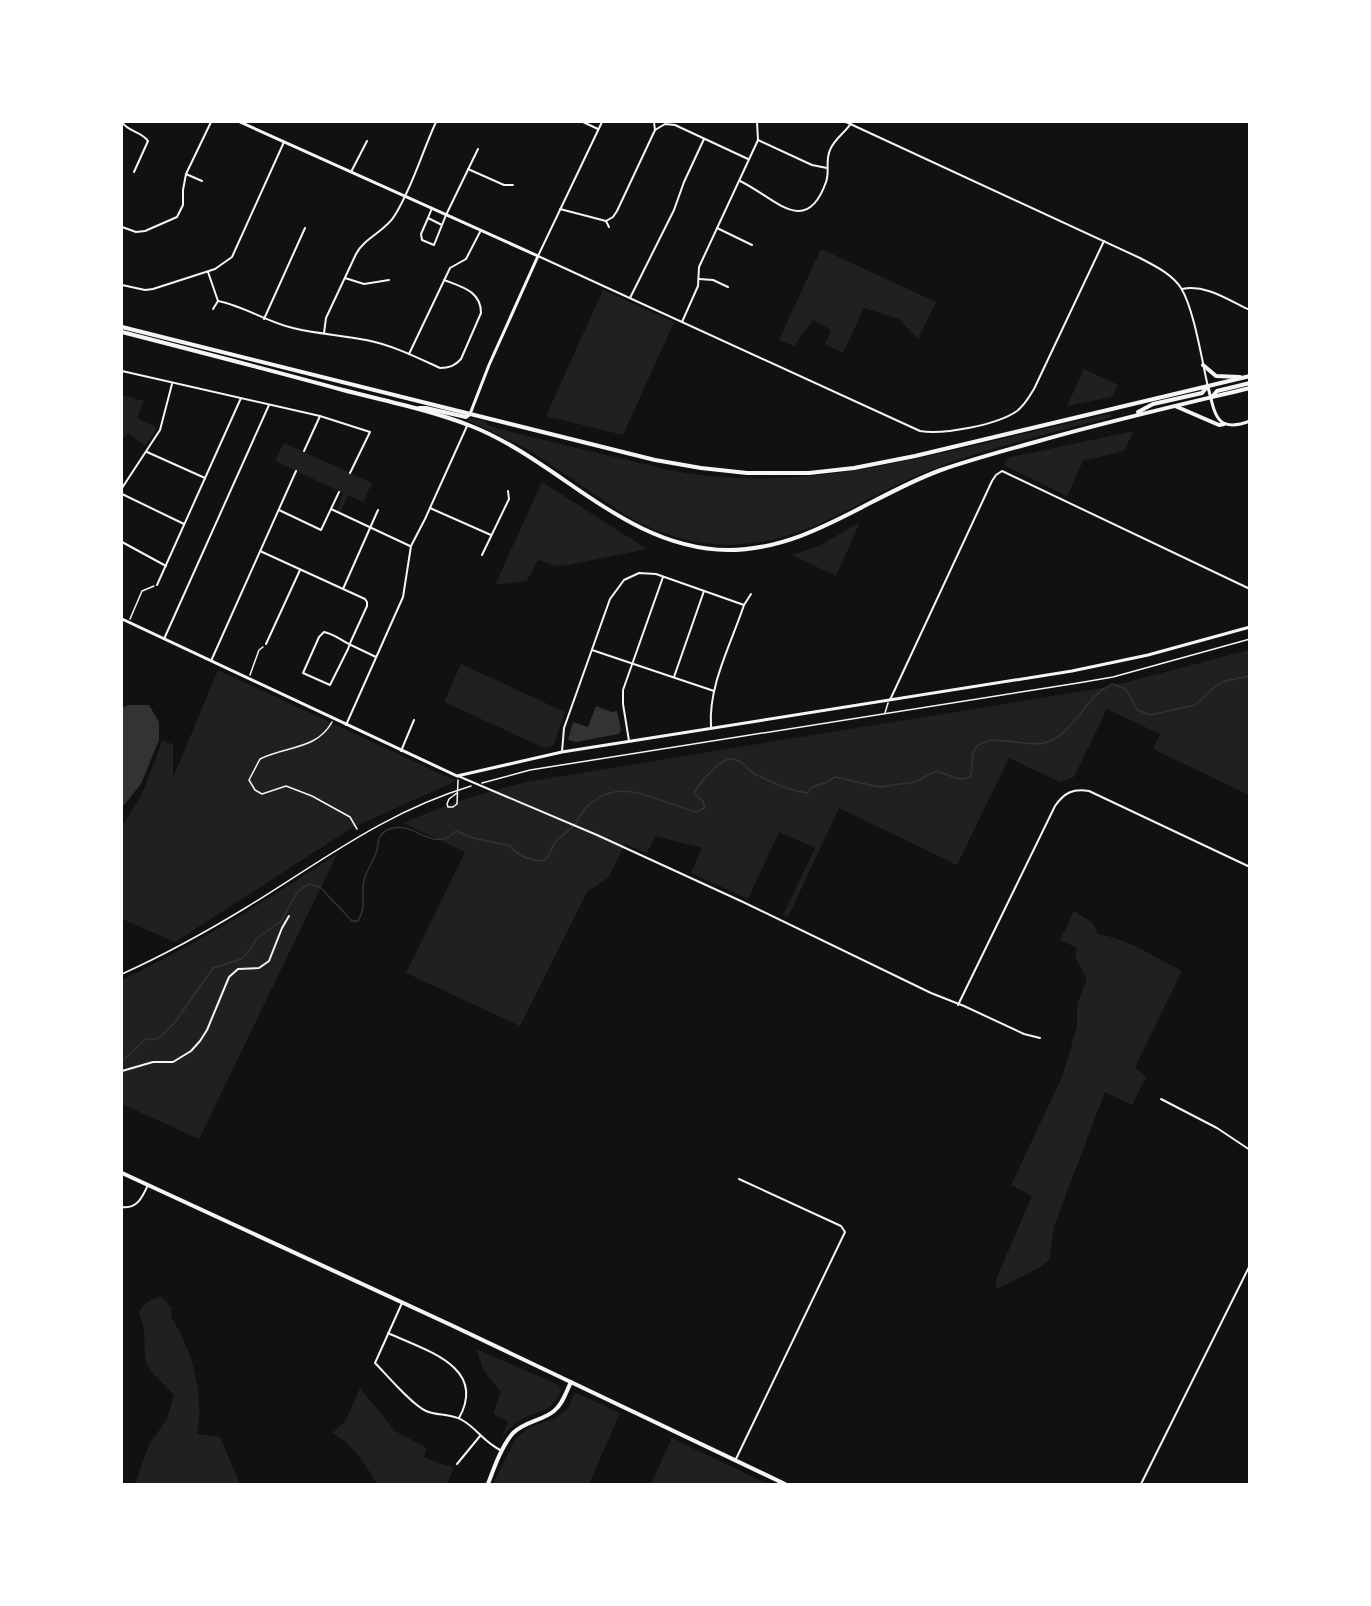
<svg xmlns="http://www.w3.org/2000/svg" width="1371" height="1606" font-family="'Fira Sans Condensed',sans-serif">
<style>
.green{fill:#202020}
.water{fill:#333}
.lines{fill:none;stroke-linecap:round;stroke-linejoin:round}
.stream{stroke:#333;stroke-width:1.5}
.path{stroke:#f5f5f5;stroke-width:1.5}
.minor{stroke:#f5f5f5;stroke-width:2}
.tertiary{stroke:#f5f5f5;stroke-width:3}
.secondary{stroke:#f5f5f5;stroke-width:4}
.primary{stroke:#f5f5f5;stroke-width:4}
.trunk{stroke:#f5f5f5;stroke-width:4}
</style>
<rect width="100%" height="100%" fill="#111"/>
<g class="green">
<polygon points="821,249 936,302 918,339 899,319 864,308 843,353 825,344 831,330 813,320 794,346 779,340"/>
<polygon points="603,290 674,322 623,435 546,416"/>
<polygon points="1084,369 1118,385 1112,397 1067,406"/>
<polygon points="122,395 144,401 137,418 157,428 145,446 128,433 122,440"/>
<path d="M1111,413l1,4c-61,16 -125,31 -184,54 -34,13 -65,32 -98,48 -70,33 -130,36 -200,-1l-104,-70 -59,-28 4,-2 15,4 1,3 20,6 162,39c103,20 194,1 295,-22 49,-12 98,-23 147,-35z"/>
<polygon points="1134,431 1124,451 1083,461 1067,496 1004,465 1007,458"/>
<polygon points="284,443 372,483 363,502 348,495 340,513 337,511 343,493 275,461"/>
<polygon points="542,482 647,549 569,565 556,566 538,560 527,581 495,585"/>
<polygon points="860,522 836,576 792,555 819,546"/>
<path d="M1249,650v145l-96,-46 7,-15 -53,-25 -33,68 -14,5 -51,-24 -52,107 -118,-57 -51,109 -5,-2 32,-67 -36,-16 -31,67 -57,-26 11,-25 -47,-12 -8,17 -22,-9 -16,33 -22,15 -67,134 -114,-53 59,-121 -62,-29c42,-18 83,-32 128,-42l577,-94z"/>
<polygon points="461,664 565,712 553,746 544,748 444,702"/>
<polygon points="218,670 456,781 350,829 175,942 122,919 122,826 142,794 162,741 173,744 173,778"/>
<path d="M337,854l-138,285 -77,-35v-124c75,-36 145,-80 215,-126z"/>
<path d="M1074,911l19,12 5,11c30,5 57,23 84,37l-47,96 11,10 -14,28 -27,-13 -51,134 -5,34 -10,8 -42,21 -2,-7 37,-86 -21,-11 51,-108 15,-50v-23l10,-25 -12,-22 2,-9 -17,-8z"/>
<path d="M162,1297l10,11 -1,9c21,31 34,80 26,117l23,3 20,47h-105l14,-39 18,-26 7,-24 -23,-24 -6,-11 -1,-31 -5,-17c6,-10 12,-14 23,-15z"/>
<path d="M476,1349l83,36 2,6c-10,22 -18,17 -37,27 -10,5 -18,14 -24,23l8,-19 -15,-8 8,-22 -17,-21z"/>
<path d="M360,1388l35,43 32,17 -3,9 22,9 4,-1 3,5 -6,14h-70c-11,-19 -25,-41 -45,-51l13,-11z"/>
<polygon points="576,1393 620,1413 589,1484 493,1484 516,1438 530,1427 554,1419 569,1408 573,1395"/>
<polygon points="672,1438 767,1484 651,1484"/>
</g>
<g class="water">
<polygon points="128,705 149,705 159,722 159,740 141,784 124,805 122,805 122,708"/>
<polygon points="596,706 612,712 617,711 621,730 619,734 576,742 568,740 573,722 588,727"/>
</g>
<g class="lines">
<path class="stream" d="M122,1061l24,-22h11l7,-5 11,-12 38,-54 28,-9 7,-6 9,-15 24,-17 17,-30 11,-7 11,3 32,34h6c10,-17 2,-24 6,-40 2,-11 10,-20 13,-31 1,-4 1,-10 3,-14 1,-1 5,-5 7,-6 27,-13 44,26 69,1l17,7 38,8c6,10 20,14 32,15 9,-5 7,-15 15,-22 6,-5 12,-9 17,-15 5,-6 8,-14 14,-19 34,-31 72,-1 108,7l8,-5 -2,-6 -9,-8c6,-10 25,-35 38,-34 9,0 15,10 23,15 16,8 34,17 53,19l4,-6 13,-4 10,-6 44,10 36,-5 21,-11 20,7 7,1 7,-2c4,-9 1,-22 4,-27 16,-23 54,3 79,-10 24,-13 34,-46 60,-56l13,5 11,21 13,5 45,-10 22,-20 8,-4 25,-5"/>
<g class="path">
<polyline points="130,619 142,591 154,586"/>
<polyline points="250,675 259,650 263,647"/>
<polyline points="885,713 888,703"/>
<path d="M332,722c-15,28 -47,24 -72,37l-11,21 6,10 7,4 24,-8 26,10 38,21 7,12"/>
<polyline points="482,783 530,770 1078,683 1113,677 1250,639"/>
<polyline points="457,793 449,799 447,804 448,807 453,807 457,804 458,780"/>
<path d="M122,974c42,-19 84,-42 125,-67 75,-46 138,-95 224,-121"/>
</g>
<g class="minor">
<path d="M122,122c6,10 19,9 26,19l-14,31"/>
<polyline points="583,122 598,129"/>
<path d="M602,122l-64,134 382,175c23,4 77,-6 97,-20 8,-6 12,-14 17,-22l70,-148"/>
<polyline points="654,122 655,130"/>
<path d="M846,122l294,136c15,8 32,16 41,30 13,21 21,73 27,99"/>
<polyline points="758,140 812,165 827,168"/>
<polyline points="468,169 504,185 513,185"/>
<polyline points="351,172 367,141"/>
<polyline points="186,174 202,181"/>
<path d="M740,181c34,16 66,58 86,1 4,-11 -1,-21 4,-32 4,-11 16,-18 22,-28"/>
<polyline points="560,209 606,221"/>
<polyline points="428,218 432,208"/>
<polyline points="606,221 613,217 617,211 655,130 665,124 675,125 748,159"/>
<polyline points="606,221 609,227"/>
<polyline points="442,225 428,218 421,234 422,240 434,245 446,215 478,149"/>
<polyline points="122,227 136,232 145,231 177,217 183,205 183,190 186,174 211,122"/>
<polyline points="717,228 752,245"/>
<polyline points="208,272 218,301 213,309"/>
<polyline points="345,278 364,284 389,280"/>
<polyline points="699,279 713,280 728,287"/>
<polyline points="122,285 145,290 153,289 215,269 232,257 284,142"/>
<path d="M1182,289c24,-5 46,11 68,21"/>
<polyline points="630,298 674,210 684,182 704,139"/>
<path d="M218,301c26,5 49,21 75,27 24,6 49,7 73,12 26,5 50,17 74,28 9,0 15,-2 21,-9l20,-46c0,-22 -19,-26 -37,-33"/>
<polyline points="264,319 305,228"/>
<polyline points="682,322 698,286 699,267 758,140 757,122"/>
<path d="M324,333l2,-15 30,-64c9,-17 30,-23 39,-39 18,-29 27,-63 41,-93"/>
<polyline points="409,354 450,268 466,259 481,230"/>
<polyline points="122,371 320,416 370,432 350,473"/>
<polyline points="304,451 320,416"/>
<polyline points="147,452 205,478"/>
<polyline points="122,488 160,430 172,384"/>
<polyline points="122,494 184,524"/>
<polyline points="430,508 491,535"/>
<polyline points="331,509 410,546"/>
<polyline points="279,510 321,530 339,492"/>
<polyline points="122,542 166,566"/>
<path d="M260,551l105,48 2,3v4l-16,35 -3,8 -18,36 -27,-12 16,-36 5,-5c11,2 19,10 29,14l23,11"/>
<polyline points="482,555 509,499 508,491"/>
<polyline points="157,585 241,398"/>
<polyline points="343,589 378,510"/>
<polyline points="164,639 269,405"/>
<polyline points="266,644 300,570"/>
<polyline points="592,650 714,691"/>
<polyline points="211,661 296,471"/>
<polyline points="674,677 704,591"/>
<polyline points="890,700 992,481 996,475 1002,471 1250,589"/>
<polyline points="346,725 403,597 411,546 425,519 467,426"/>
<path d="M711,727c-3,-41 20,-83 33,-122l7,-11"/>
<polyline points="629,741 623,704 623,690 663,577"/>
<polyline points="401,751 414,720"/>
<polyline points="562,752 564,728 610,599 624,580 639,573 656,574 744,605"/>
<polyline points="458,776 597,835 743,902 931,993 964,1006 1024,1034 1040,1038"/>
<path d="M958,1005l97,-199c9,-13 18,-18 34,-15l161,76"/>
<polyline points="122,1071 153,1062 173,1062 191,1051 200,1041 207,1030 229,977 238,969 259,968 269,961 282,928 289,916"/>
<polyline points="1161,1099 1217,1128 1250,1150"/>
<path d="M122,1207c15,2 20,-9 26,-22"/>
<path d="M402,1303l-27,60c12,12 36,41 51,48 11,5 24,2 36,9 16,9 21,22 40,31"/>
<path d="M388,1333c36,17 100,33 71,85"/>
<polyline points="735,1461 845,1232 841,1226 739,1179"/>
<polyline points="457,1464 480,1436"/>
<polyline points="1141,1484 1250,1265"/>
</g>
<g class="tertiary">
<polyline points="240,122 538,256 489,365 470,414"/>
<path d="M1208,387c7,27 8,47 42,34"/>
<polyline points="122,619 457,776 562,752 1072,671 1148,655 1250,627"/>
</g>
<path class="secondary" d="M488,1484c6,-16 13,-37 25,-51 12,-12 29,-12 41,-22 9,-7 12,-19 17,-29"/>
<polyline class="primary" points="122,1173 451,1325 785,1484"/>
<g class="trunk">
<polyline points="122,327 655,460 701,468 747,473 809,473 854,468 915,456 1250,376"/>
<path d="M122,332c74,19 148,38 221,58 43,11 87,20 128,36 89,35 155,123 257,124 80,0 141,-54 213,-80 32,-11 65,-20 98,-29 70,-20 140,-36 211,-53"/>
<polyline points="1203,365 1216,376 1240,377"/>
<polyline points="1212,397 1217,391 1250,383"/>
<polyline points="1175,406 1219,425 1224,424"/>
<polyline points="419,408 426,408 466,417 470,414"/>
<polyline points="1138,412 1153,404 1202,393 1206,388"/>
</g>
</g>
<rect width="1371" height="1606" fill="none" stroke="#ffffff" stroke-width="246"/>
</svg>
